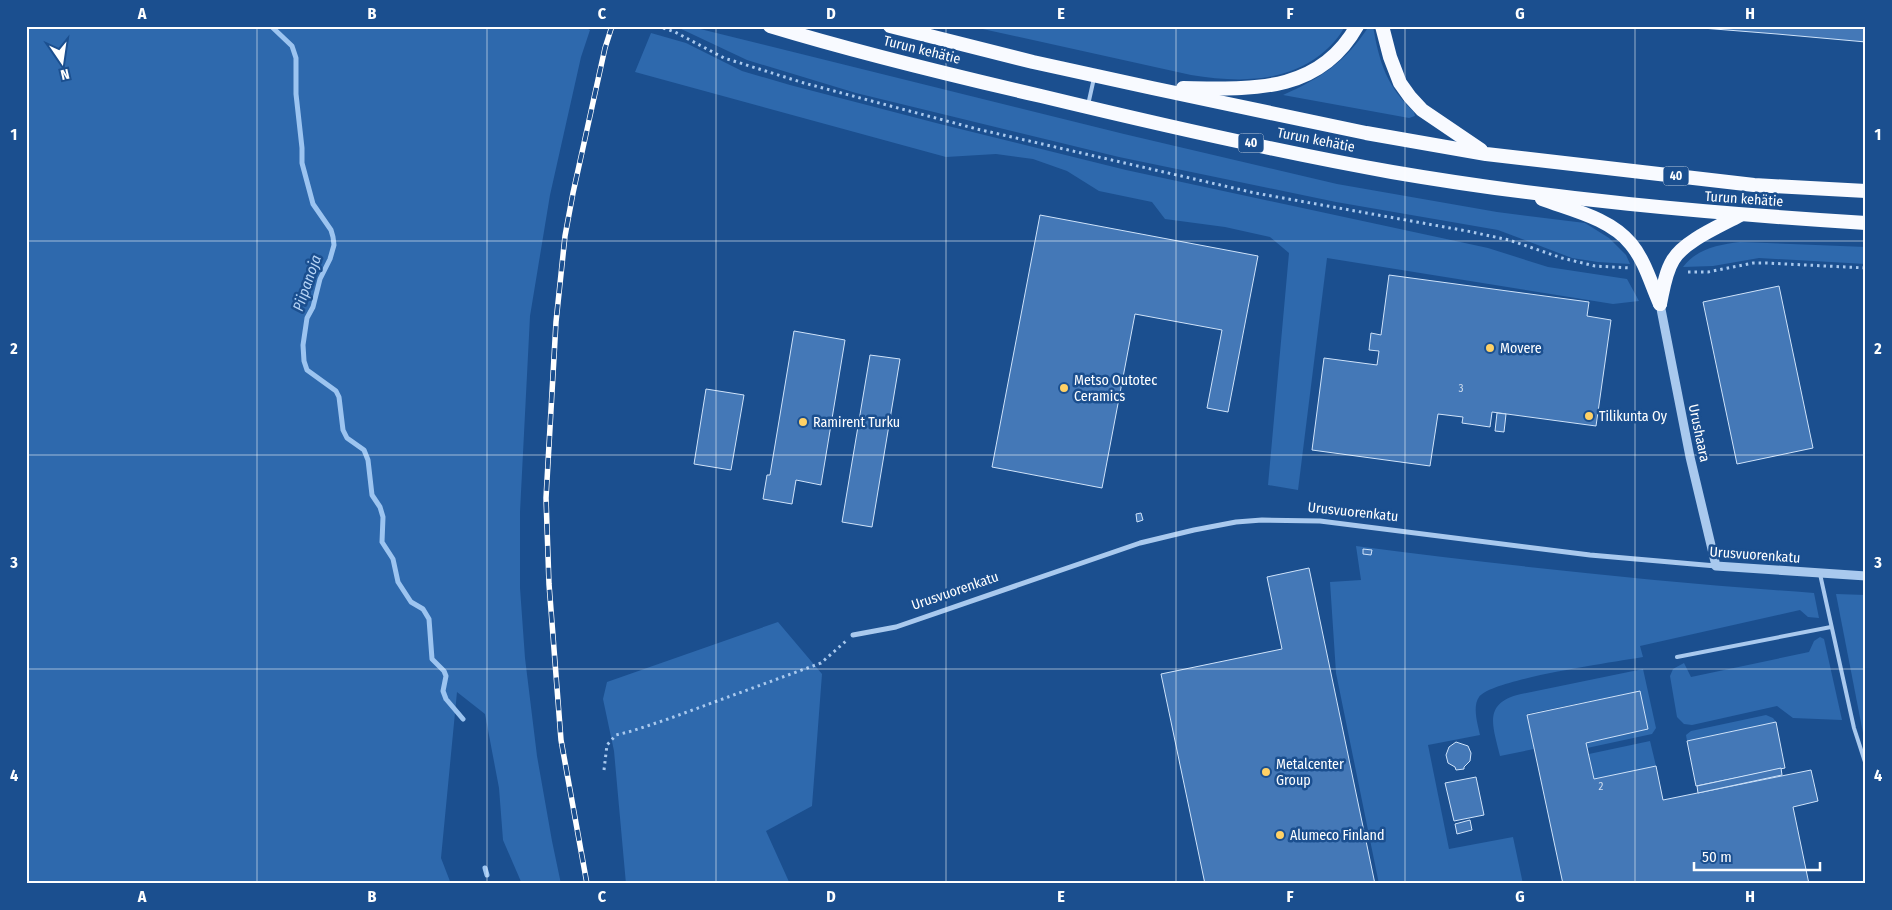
<svg xmlns="http://www.w3.org/2000/svg" width="1892" height="910" font-family="'Fira Sans Condensed',sans-serif">
<style>
.green{fill:#2e69ad}
.lines{fill:none;stroke-linecap:round;stroke-linejoin:round}
.stream{stroke:#9cc4f0;stroke-width:5}
.building{fill:#4478b7;stroke:#cfe3fa}
.path{stroke:#a9c9ee;stroke-width:3;stroke-dasharray:2.5 4;stroke-linecap:butt}
.service{stroke:#a9c9ee;stroke-width:4}
.minor{stroke:#a9c9ee;stroke-width:5}
.tertiary{stroke:#a9c9ee;stroke-width:9}
.trunk{stroke:#f8faff;stroke-width:14}
.rail-casing{stroke:#fff;stroke-width:5.5}
.rail{stroke:#1b4f8f;stroke-width:4;stroke-dasharray:11;stroke-linecap:butt}
.grid{fill:none;stroke:#fff;stroke-width:1;stroke-opacity:0.55}
.poi-dot{fill:#ffd166;stroke:#1b4f8f;stroke-width:2}
.labels{text-anchor:middle;dominant-baseline:central;stroke-width:5;stroke-linejoin:round;paint-order:stroke}
.number-label{font-size:11px;fill:#d0dded}
.shield{fill:#1b4f8f;stroke:#bbcadd;stroke-width:1}
.shield-label{font-size:12px;font-weight:bold;fill:#fff}
.street-label{font-size:14px;fill:#fff;stroke:#1b4f8f}
.poi-label{font-size:14px;fill:#fff;stroke:#1b4f8f;text-anchor:start}
.water-label{font-size:15px;font-style:italic;fill:#b5d3f5;stroke:#1b4f8f}
.neatline{fill:none;stroke:#fff;stroke-width:2}
.grid-label{font-size:16px;text-anchor:middle;font-weight:bold;fill:#fff}
</style>
<rect width="100%" height="100%" fill="#1b4f8f"/>
<g class="green">
<polygon points="26,26 583,26 590,30 581,57 550,195 530,316 520,512 520,588 525,658 537,756 552,841 561,884 522,884 503,840 499,788 485,714 457,692 441,858 451,884 26,884"/>
<polygon points="688,26 1124,134 1337,184 1497,212 1585,223 1609,238 1626,255 1630,264 1598,262 1572,258 1498,230 1336,202 1119,157 856,93 747,60 677,27"/>
<path d="M969,26h315l16,3 10,-3h35c-6,12 -15,21 -25,29 -38,29 -85,27 -129,20z"/>
<path d="M1369,26h4c6,36 14,61 41,86l1,4 -6,2 -126,-23c38,-17 63,-33 86,-69z"/>
<polygon points="651,33 686,43 742,71 790,85 940,124 1126,170 1488,248 1548,267 1627,279 1639,301 1613,304 1327,258 1298,490 1268,485 1289,253 1270,237 1225,227 1165,219 1152,202 1099,191 1067,171 1033,159 996,154 946,157 635,72"/>
<path d="M1740,242l126,5v17l-107,-6 -46,8 -30,1c15,-19 35,-22 57,-25z"/>
<path d="M1356,546c152,20 305,36 458,47l5,25 -11,-1 -8,-7 -160,36 3,11c-28,5 -152,22 -164,40 -7,10 -1,28 1,38l-52,10 21,104 64,-12 10,47h-144l-43,-211 -6,-91 31,-2z"/>
<polygon points="1836,594 1866,595 1866,733 1863,733"/>
<polygon points="778,622 822,674 812,806 766,831 790,884 626,884 614,751 603,699 607,682"/>
<polygon points="1820,637 1824,639 1842,720 1793,718 1777,706 1692,725 1684,724 1677,717 1670,676 1673,669 1684,663 1691,677 1809,652 1814,641"/>
<path d="M1643,669l13,59 -4,6 -65,14 -1,-5 62,-14 -8,-38 -113,23 7,35 -34,7c-7,-30 -18,-53 21,-62z"/>
<polygon points="1766,715 1773,718 1776,722 1687,741 1686,735 1691,731"/>
<polygon points="1650,741 1656,766 1594,779 1589,754"/>
</g>
<g class="lines">
<g class="stream">
<polyline points="271,26 292,46 296,58 296,94 302,148 302,163 313,204 331,230 333,237 334,245 330,259 320,279 313,307 307,318 303,345 304,361 307,370 336,391 339,397 343,430 347,438 364,450 368,460 372,495 380,507 383,517 382,542 393,559 398,582 411,602 423,609 429,619 432,659 444,671 446,676 443,691 446,699 463,719"/>
<polyline points="485,868 487,875"/>
</g>
</g>
<g class="building">
<polygon points="1677,26 1866,26 1866,42 1777,34"/>
<polygon points="1040,215 1258,256 1228,412 1207,408 1222,330 1135,314 1102,488 992,467"/>
<polygon points="1389,275 1589,302 1587,316 1611,320 1596,426 1492,412 1490,427 1462,423 1463,417 1438,414 1430,466 1312,450 1324,358 1377,365 1379,351 1369,350 1371,333 1381,335"/>
<polygon points="1779,286 1813,448 1737,464 1703,302"/>
<polygon points="794,331 845,340 821,485 796,480 792,504 763,499 767,475 770,475"/>
<polygon points="870,355 900,359 872,527 842,522"/>
<polygon points="706,389 744,395 731,470 694,464"/>
<polygon points="1497,413 1506,414 1504,432 1495,431"/>
<polygon points="1141,513 1143,520 1137,522 1136,514"/>
<polygon points="1363,549 1372,550 1371,555 1363,554"/>
<polygon points="1309,568 1375,884 1205,884 1161,674 1282,649 1267,577"/>
<polygon points="1640,691 1648,729 1586,743 1594,779 1656,766 1663,800 1811,770 1818,801 1793,807 1809,884 1563,884 1527,715"/>
<polygon points="1776,722 1785,768 1696,786 1687,741"/>
<polygon points="1456,742 1468,746 1471,753 1470,761 1464,767 1464,769 1456,770 1455,767 1448,763 1446,755 1449,747"/>
<polygon points="1781,768 1782,775 1698,793 1697,786"/>
<polygon points="1476,777 1484,815 1454,821 1445,783"/>
<polygon points="1470,820 1472,830 1457,834 1455,824"/>
</g>
<g class="lines">
<g class="path">
<polyline points="657,26 675,32 724,58 804,83 977,129 1255,193 1467,231 1509,240 1562,258 1595,266 1630,268"/>
<polyline points="1688,272 1708,272 1753,263 1766,263 1866,268"/>
<polyline points="604,770 607,745 616,735 632,731 668,719 821,663 846,641"/>
</g>
<g class="service">
<polyline points="1088,105 1094,78"/>
<polyline points="1820,574 1854,728 1866,765"/>
<polyline points="1677,657 1831,627"/>
</g>
<polyline class="minor" points="853,635 896,627 1140,543 1194,530 1236,522 1262,520 1320,521 1590,555 1716,566"/>
<polyline class="tertiary" points="1660,304 1690,457 1716,566 1866,576"/>
<g class="trunk">
<path d="M770,26c89,27 180,49 271,70 116,28 233,55 351,76 157,27 315,41 474,51"/>
<polyline points="890,26 1033,62 1152,88 1366,133 1486,154 1754,185 1866,191"/>
<polyline points="1382,26 1390,57 1400,83 1410,97 1422,110 1481,150"/>
<path d="M1183,88c68,1 136,6 174,-62"/>
<path d="M1542,199c29,11 68,19 89,45 14,17 20,40 29,60"/>
<path d="M1660,304c3,-14 5,-31 13,-44 11,-19 47,-34 67,-45"/>
</g>
<defs>
<polyline id="rail" points="587,884 561,740 549,584 546,498 556,322 565,236 573,193 605,48 612,26"/>
</defs>
<use href="#rail" class="rail-casing"/>
<use href="#rail" class="rail"/>
</g>
<path class="grid" d="M257,26v858M487,26v858M716,26v858M946,26v858M1176,26v858M1405,26v858M1635,26v858M26,241h1840M26,455h1840M26,669h1840"/>
<g class="poi-dot">
<circle cx="1490" cy="348" r="5"/>
<circle cx="1064" cy="388" r="5"/>
<circle cx="1589" cy="416" r="5"/>
<circle cx="803" cy="422" r="5"/>
<circle cx="1266" cy="772" r="5"/>
<circle cx="1280" cy="835" r="5"/>
</g>
<g class="labels">
<g class="number-label">
<text x="1461" y="388">3</text>
<text x="1601" y="786">2</text>
</g>
<g class="shield">
<rect x="1238.5" y="133.5" width="25" height="19" rx="4"/>
<rect x="1663.5" y="166.5" width="25" height="19" rx="4"/>
</g>
<g class="shield-label">
<text x="1251" y="143">40</text>
<text x="1676" y="176">40</text>
</g>
<g class="street-label">
<text transform="translate(922 50) rotate(14)">Turun kehätie</text>
<text transform="translate(1316 140) rotate(11)">Turun kehätie</text>
<text transform="translate(1744 199) rotate(4)">Turun kehätie</text>
<text transform="translate(1699 433) rotate(78)">Urushaara</text>
<text transform="translate(1353 512) rotate(6)">Urusvuorenkatu</text>
<text transform="translate(1755 555) rotate(4)">Urusvuorenkatu</text>
<text transform="translate(955 591) rotate(-19)">Urusvuorenkatu</text>
</g>
<g class="poi-label">
<text x="1500" y="348">Movere</text>
<text x="1074" y="380">Metso Outotec<tspan x="1074" dy="16">Ceramics</tspan></text>
<text x="1599" y="416">Tilikunta Oy</text>
<text x="813" y="422">Ramirent Turku</text>
<text x="1276" y="764">Metalcenter<tspan x="1276" dy="16">Group</tspan></text>
<text x="1290" y="835">Alumeco Finland</text>
</g>
<g class="water-label">
<text transform="translate(307 283) rotate(-71)">Piipanoja</text>
</g>
</g>
<rect width="1892" height="910" fill="none" stroke="#1b4f8f" stroke-width="55"/>
<g transform="translate(62 62) rotate(167)" stroke="#1b4f8f" stroke-width="4" paint-order="stroke">
<path d="M0-4L9 19L0 12L-9 19Z" fill="#ffffff"/>
<text y="-8" font-size="14" font-weight="bold" text-anchor="middle" fill="#ffffff">N</text>
</g>
<path d="M1694 862v8h126v-8" fill="none" stroke="#ffffff" stroke-width="2.5"/>
<text x="1702" y="862" font-size="15" fill="#ffffff" stroke="#1b4f8f" stroke-width="4" paint-order="stroke">50 m</text>
<rect x="28" y="28" width="1836" height="854" class="neatline"/>
<g class="grid-label">
<text x="142" y="19">A</text>
<text x="372" y="19">B</text>
<text x="602" y="19">C</text>
<text x="831" y="19">D</text>
<text x="1061" y="19">E</text>
<text x="1290" y="19">F</text>
<text x="1520" y="19">G</text>
<text x="1750" y="19">H</text>
<text x="14" y="140">1</text>
<text x="1878" y="140">1</text>
<text x="14" y="354">2</text>
<text x="1878" y="354">2</text>
<text x="14" y="568">3</text>
<text x="1878" y="568">3</text>
<text x="14" y="781">4</text>
<text x="1878" y="781">4</text>
<text x="142" y="902">A</text>
<text x="372" y="902">B</text>
<text x="602" y="902">C</text>
<text x="831" y="902">D</text>
<text x="1061" y="902">E</text>
<text x="1290" y="902">F</text>
<text x="1520" y="902">G</text>
<text x="1750" y="902">H</text>
</g>
</svg>
